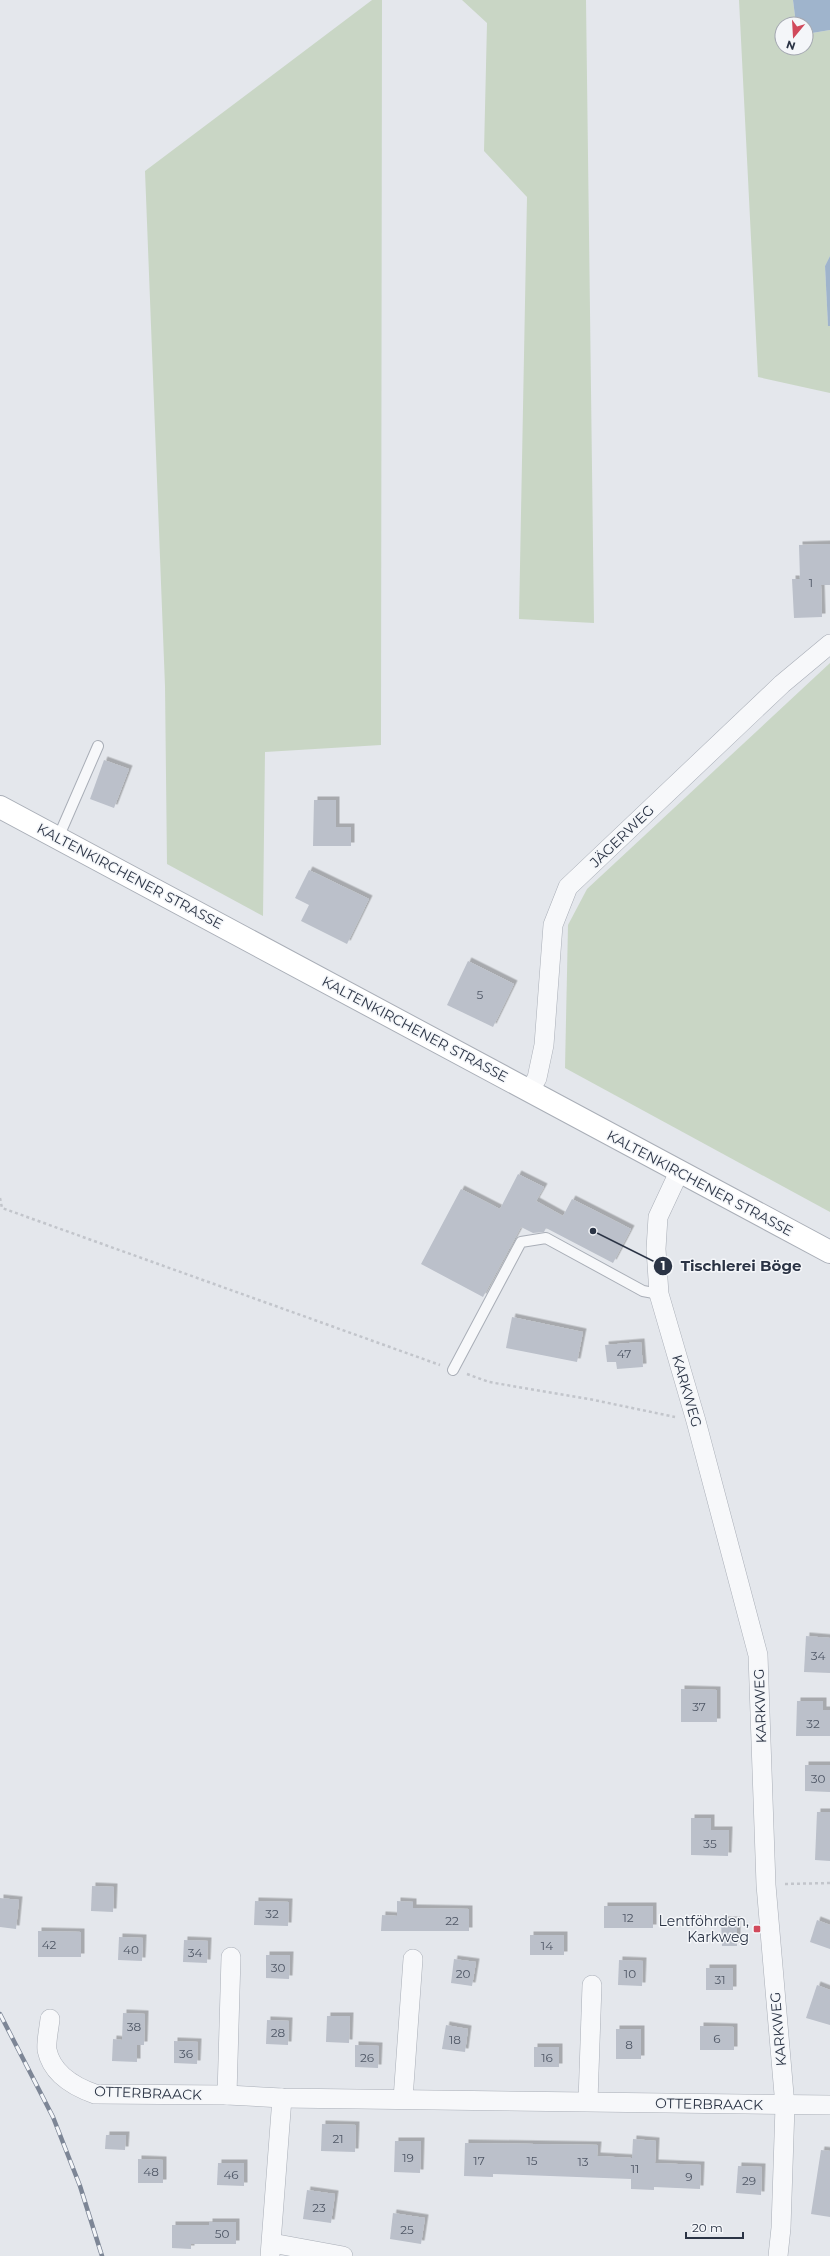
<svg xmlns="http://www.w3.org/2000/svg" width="830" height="2256" font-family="Montserrat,sans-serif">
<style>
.green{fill:#c9d6c5}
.water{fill:#9fb4cc}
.building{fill:#bbc0ca;filter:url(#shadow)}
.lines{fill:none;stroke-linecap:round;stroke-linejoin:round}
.lane-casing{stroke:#a9aeb7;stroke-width:12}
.street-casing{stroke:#a9aeb7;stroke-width:20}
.secondary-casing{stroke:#a9aeb7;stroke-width:24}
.path{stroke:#c2c5cb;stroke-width:2.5;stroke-dasharray:3 3;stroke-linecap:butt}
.lane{stroke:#f7f8fa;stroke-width:10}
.street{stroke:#f7f8fa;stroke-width:19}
.secondary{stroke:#fff;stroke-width:22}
.rail-casing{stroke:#7d8696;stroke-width:4.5}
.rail{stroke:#f4f6f9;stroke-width:3;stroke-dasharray:9;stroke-linecap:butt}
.poi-dot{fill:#d1495b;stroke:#f4f6f9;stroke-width:1.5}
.labels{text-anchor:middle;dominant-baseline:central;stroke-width:3;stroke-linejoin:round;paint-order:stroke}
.number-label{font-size:12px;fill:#4f5766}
.street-label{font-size:14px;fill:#2b3445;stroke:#f4f6f9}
.poi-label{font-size:14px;fill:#2b3445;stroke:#f4f6f9;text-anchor:end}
.leader{fill:none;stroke:#2b3445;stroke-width:1.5}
.callout-dot{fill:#2b3445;stroke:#f4f6f9;stroke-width:1.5}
.mark-label{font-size:12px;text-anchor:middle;font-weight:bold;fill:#fff}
.callout-label{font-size:15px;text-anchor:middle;font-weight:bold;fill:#2b3445;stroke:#f4f6f9;stroke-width:3;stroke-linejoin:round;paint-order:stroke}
</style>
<defs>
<filter id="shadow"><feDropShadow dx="3.5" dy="-3.5" stdDeviation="0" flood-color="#0004"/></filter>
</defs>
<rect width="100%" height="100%" fill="#e4e7ec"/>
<g class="green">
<polygon points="372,0 382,0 381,745 265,752 263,916 167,864 165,686 145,171"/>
<polygon points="462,0 586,0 594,623 519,619 527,197 484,151 487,23"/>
<polygon points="739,0 793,0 796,24 782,24 782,48 806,48 806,34 830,30 830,256 825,266 828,326 830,326 830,393 758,377"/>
<polygon points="830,663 830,1212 565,1068 568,925 587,889"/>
</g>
<g class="water">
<polygon points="793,0 830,0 830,30 806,34 806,24 796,24"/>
<polygon points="830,256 830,326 828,326 825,266"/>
</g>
<g class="building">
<polygon points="830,544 830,585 821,585 822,617 794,618 792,579 800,579 799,545"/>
<polygon points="104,760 129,769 114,808 90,799"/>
<polygon points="314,800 336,800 336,827 351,827 351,846 313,846"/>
<polygon points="309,870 369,899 347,944 301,921 309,905 295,898"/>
<polygon points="468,961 514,984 493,1027 447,1005"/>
<polygon points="518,1174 544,1187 536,1201 563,1216 572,1199 631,1229 613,1263 546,1228 544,1232 533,1233 521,1227 483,1297 421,1264 461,1189 500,1209"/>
<polygon points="512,1317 583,1332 577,1362 506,1348"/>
<polygon points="641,1342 643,1367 617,1369 616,1362 607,1362 605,1345"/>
<polygon points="806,1636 830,1638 830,1673 804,1672"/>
<polygon points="681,1689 717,1690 717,1722 681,1722"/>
<polygon points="797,1701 823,1701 823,1710 830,1710 830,1736 796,1736"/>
<polygon points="805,1765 830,1765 830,1792 805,1791"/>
<polygon points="817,1812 830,1812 830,1861 815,1860"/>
<polygon points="691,1818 711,1818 711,1830 729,1830 728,1856 691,1855"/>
<polygon points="92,1886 114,1887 113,1912 91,1911"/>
<polygon points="0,1898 19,1900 16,1929 0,1927"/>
<polygon points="255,1901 289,1902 288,1926 254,1925"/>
<polygon points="397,1901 413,1902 413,1908 469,1909 469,1931 381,1931 382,1915 397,1916"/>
<rect x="604" y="1906" width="49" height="22"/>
<polygon points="721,1920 737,1920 737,1946 722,1946"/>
<polygon points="817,1920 830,1925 830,1949 810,1942"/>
<polygon points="38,1931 81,1932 81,1957 38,1957"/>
<rect x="530" y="1935" width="34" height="20"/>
<polygon points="119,1937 143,1938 142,1961 118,1960"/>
<polygon points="184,1940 208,1941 207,1963 183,1962"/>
<polygon points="266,1955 290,1955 289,1979 266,1978"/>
<polygon points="454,1959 476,1962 472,1986 451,1983"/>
<polygon points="619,1960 643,1961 642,1986 618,1985"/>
<rect x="706" y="1968" width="27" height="22"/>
<polygon points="817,1985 830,1990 830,2025 806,2018"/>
<polygon points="123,2013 145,2014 144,2045 137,2045 137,2062 112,2061 113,2039 122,2040"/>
<polygon points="327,2016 350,2016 349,2043 326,2042"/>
<polygon points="267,2020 289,2021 288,2045 266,2044"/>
<polygon points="446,2025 468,2029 465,2052 442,2049"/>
<polygon points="700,2026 734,2027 734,2050 700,2050"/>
<rect x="616" y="2029" width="25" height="30"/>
<polygon points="174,2041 198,2042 197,2064 174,2063"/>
<polygon points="355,2045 379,2046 378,2068 355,2067"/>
<rect x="534" y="2047" width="25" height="20"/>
<polygon points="322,2124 356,2125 355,2152 321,2151"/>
<polygon points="106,2135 126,2135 125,2150 105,2149"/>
<polygon points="633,2139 656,2141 655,2163 701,2165 700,2189 654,2187 654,2190 631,2189 631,2179 493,2174 493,2177 464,2176 465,2143 598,2145 597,2156 632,2158"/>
<polygon points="395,2141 421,2141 420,2173 394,2172"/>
<polygon points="821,2150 830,2151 830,2217 811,2214"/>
<polygon points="138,2159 163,2160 163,2183 138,2183"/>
<polygon points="218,2163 244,2163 244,2186 217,2185"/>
<polygon points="738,2166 762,2167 761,2195 736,2193"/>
<polygon points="307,2190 335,2194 331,2223 303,2219"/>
<polygon points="393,2213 425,2218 421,2244 390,2239"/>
<polygon points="209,2222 236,2222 236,2244 191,2244 191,2249 172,2248 172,2225 209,2225"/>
</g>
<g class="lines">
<defs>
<g id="lane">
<polyline points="58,838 98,746"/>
<polyline points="453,1370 521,1242 546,1238 643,1291 659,1294"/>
</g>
<g id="street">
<polyline points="530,1090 537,1078 544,1045 553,925 568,887 782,684 830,644"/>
<polyline points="679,1172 658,1217 656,1249 659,1294 696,1421 758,1655 766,1885 785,2106 781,2228 778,2256"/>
<path d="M50,2019c-1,10 -4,22 -3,31 5,24 28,37 48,44l132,1 55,3 548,7"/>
<polyline points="227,2095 231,1957"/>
<polyline points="403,2099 413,1959"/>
<polyline points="588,2101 592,1985"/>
<polyline points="272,2243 343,2256"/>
<polyline points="270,2256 282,2098"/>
</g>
<polyline id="secondary" points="0,807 830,1252"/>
</defs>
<use href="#lane" class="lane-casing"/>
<use href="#street" class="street-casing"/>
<use href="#secondary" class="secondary-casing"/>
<g class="path">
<polyline points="0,1198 2,1208 440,1365"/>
<polyline points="467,1374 489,1382 594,1400 675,1417"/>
<polyline points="785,1884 830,1883"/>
</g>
<use href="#lane" class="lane"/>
<use href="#street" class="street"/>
<use href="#secondary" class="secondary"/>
<defs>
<polyline id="rail" points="0,2014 53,2117 80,2186 102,2256"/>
</defs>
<use href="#rail" class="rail-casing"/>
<use href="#rail" class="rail"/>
</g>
<rect class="poi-dot" x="753" y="1925" width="8" height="8" rx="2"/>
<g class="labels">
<g class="number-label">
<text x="811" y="582">1</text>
<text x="480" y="994">5</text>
<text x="624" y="1353">47</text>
<text x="818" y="1655">34</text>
<text x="699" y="1706">37</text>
<text x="813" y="1723">32</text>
<text x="818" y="1778">30</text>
<text x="710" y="1843">35</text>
<text x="272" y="1913">32</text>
<text x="628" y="1917">12</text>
<text x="452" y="1920">22</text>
<text x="49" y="1944">42</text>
<text x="547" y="1945">14</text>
<text x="131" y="1949">40</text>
<text x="195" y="1952">34</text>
<text x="278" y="1967">30</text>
<text x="463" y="1973">20</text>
<text x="630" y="1973">10</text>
<text x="720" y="1979">31</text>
<text x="134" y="2026">38</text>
<text x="278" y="2032">28</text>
<text x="717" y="2038">6</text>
<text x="455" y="2039">18</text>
<text x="629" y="2044">8</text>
<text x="186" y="2053">36</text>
<text x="367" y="2057">26</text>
<text x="547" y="2057">16</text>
<text x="338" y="2138">21</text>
<text x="408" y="2157">19</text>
<text x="479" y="2160">17</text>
<text x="532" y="2160">15</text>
<text x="583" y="2161">13</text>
<text x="635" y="2168">11</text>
<text x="151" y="2171">48</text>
<text x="231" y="2174">46</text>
<text x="689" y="2176">9</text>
<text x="749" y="2180">29</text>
<text x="319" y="2207">23</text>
<text x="407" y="2229">25</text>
<text x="222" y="2233">50</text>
</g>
<g class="street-label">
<text transform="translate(622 836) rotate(-44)">JÄGERWEG</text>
<text transform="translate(130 876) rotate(28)">KALTENKIRCHENER STRASSE</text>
<text transform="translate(415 1029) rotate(28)">KALTENKIRCHENER STRASSE</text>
<text transform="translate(700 1183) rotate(28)">KALTENKIRCHENER STRASSE</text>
<text transform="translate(687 1391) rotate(74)">KARKWEG</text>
<text transform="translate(760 1706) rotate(-92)">KARKWEG</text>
<text transform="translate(778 2029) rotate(-95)">KARKWEG</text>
<text transform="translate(148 2093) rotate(2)">OTTERBRAACK</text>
<text transform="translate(709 2104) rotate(1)">OTTERBRAACK</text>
</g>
<g class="poi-label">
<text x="749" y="1921">Lentföhrden,<tspan x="749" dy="16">Karkweg</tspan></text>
</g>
</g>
<path class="leader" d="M593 1231L663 1266"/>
<g class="callout-dot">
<circle cx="593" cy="1231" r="4"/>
<circle cx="663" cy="1266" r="10"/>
</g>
<g class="mark-label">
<text x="663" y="1270">1</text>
</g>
<g class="callout-label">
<text x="741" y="1271">Tischlerei Böge</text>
</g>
<g transform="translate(794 36) rotate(198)"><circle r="19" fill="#f4f6f9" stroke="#a4a8b1"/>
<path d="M0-3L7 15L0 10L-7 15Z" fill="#d1495b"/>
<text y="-6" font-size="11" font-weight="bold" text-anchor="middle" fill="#2b3445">N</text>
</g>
<path d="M686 2232v6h57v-6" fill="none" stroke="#2b3445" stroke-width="2"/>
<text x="692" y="2232" font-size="12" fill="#2b3445" stroke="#f4f6f9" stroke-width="3" paint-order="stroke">20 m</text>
</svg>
